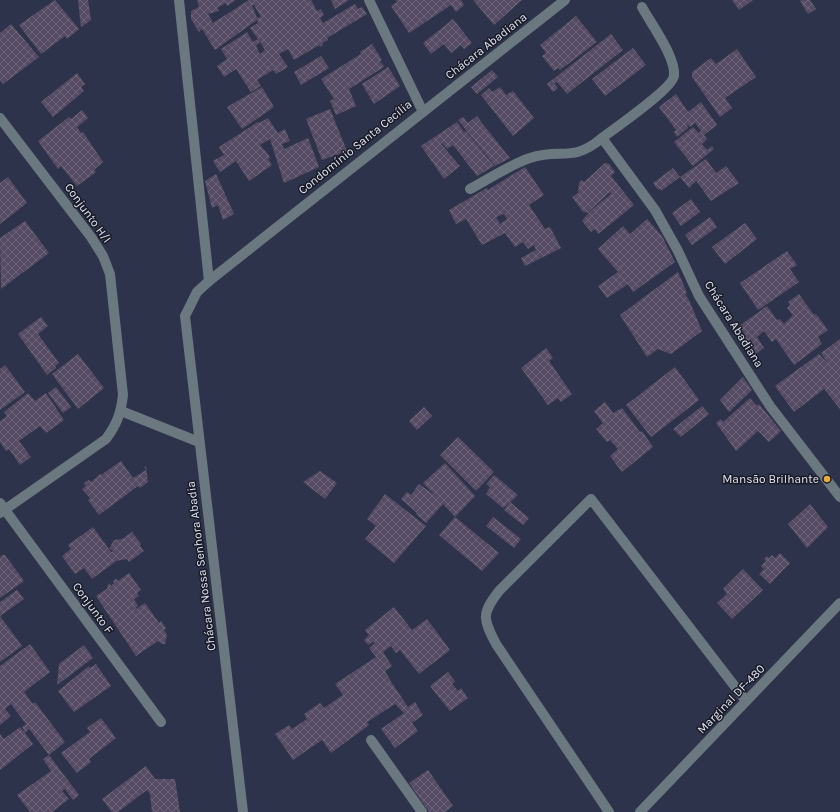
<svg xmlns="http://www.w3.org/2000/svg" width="840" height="812" font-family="Karla,sans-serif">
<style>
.building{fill:url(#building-cross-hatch);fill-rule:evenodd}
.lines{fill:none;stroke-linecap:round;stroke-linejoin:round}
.minor{stroke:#6c7880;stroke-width:10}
.poi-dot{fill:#eda83b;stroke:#191b26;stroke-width:1.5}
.labels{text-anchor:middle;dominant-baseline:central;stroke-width:3;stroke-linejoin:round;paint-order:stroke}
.street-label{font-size:12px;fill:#dee3f2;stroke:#191b26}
.poi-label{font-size:12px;fill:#dee3f2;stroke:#191b26;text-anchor:end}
</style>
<defs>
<pattern id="building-cross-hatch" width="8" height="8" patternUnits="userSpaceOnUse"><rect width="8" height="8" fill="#564b64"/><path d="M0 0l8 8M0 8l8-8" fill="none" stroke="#6e657b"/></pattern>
</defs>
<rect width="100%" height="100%" fill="#2d334a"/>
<g class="building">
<polygon points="55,0 79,29 67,39 65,36 41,54 19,25"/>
<polygon points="78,0 88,0 91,20 83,26 81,27"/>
<path d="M197,0h39l-9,6 -1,-3 -9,5 2,3 -11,3 5,9 36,-23h62l6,11 4,-2 3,6 -4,3 3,5 32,-19 3,5 4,-2 5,7 -40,24 1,2 -6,3 1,2 -3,2 -1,-2 -25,15 -6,-11 -9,5 9,13 -12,7 -3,-4 -16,10 4,6 -10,6 -15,-23 -12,8 -7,-11 10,-7 -6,-10 26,-17 6,10 5,-3 -8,-11 8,-5 -1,-3 -42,30 -13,-21 -3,3 -8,-13v-8l8,-4zM252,5h2l7,12 -4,1zM260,42l5,8 -5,4 -4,-8z"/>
<polygon points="331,0 349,0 335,9"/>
<polygon points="396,0 461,0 464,5 456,12 451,5 409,33 391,6 397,2"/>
<polygon points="473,0 522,0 494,25"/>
<polygon points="732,0 753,0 739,10"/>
<polygon points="802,0 810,0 816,9 808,14 800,1"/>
<polygon points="576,16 597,42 560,70 558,68 554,71 542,56 546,53 540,45"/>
<polygon points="453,19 472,43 464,49 461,45 451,53 444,44 431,54 423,43"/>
<polygon points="11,24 39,57 3,84 0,80 0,33"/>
<polygon points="611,34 623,50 567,94 557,82 554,83 558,88 553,92 547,84"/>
<polygon points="372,44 382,60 380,61 384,67 349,89 356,106 336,115 330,101 334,99 321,79 361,54 360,52"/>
<polygon points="633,48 646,65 605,96 592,79"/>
<polygon points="737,49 756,77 725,98 732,108 720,117 692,77 692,72 711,58 716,64"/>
<polygon points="321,56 329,68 301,85 294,72"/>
<polygon points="388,67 400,86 374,104 362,84"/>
<polygon points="492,70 498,77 477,94 471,87"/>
<polygon points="77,73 85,84 81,87 84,91 53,117 41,102"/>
<polygon points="262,87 274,107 242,129 227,107"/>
<polygon points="500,87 506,95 513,91 534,118 513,136 481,95 489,88 492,92"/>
<polygon points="676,94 688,112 701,102 717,125 704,135 707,139 702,144 707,150 712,146 714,149 693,166 674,142 693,127 699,133 701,131 695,123 690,127 688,125 687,126 688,128 677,137 674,132 676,130 659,107"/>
<polygon points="330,109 347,151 322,160 306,119"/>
<polygon points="82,110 88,118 77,127 81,133 83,132 103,162 94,170 96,172 77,186 61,166 58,169 38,141 69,117 71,119"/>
<polygon points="477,116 482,123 510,158 495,166 458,120 463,117 468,123"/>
<polygon points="268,118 278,133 285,129 290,141 282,144 284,149 308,138 319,167 284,183 270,139 260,145 268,154 270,158 268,159 272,165 249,181 236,161 220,172 213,161 224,155 219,147 258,122 259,123"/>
<polygon points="457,122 464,132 466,131 494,166 477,176 453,145 447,149 442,143 441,144 460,166 444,179 421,146"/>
<polygon points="706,159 716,173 726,166 739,183 711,201 696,181 689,188 680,177"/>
<polygon points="605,163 609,164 615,172 611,176 634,205 598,234 595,229 591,232 582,221 590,211 611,194 610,192 587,213 585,212 584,213 572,197 578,193 579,182 582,180 584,182"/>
<path d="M525,167l19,28 -15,10 16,24 5,-2 11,21 -36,18 -4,-8 15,-8 -2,-5 -6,4 -5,-7 -8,5 -10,-14 -23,12 -16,-26 -10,5 -7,-14 38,-22 1,2zM504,214l3,5 -7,5 -4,-7z"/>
<polygon points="673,168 680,177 661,191 660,188 658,190 653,183"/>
<polygon points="216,174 234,214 223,220 218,205 212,208 205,181"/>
<polygon points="8,177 27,203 0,224 0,183"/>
<polygon points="691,199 700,212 681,226 672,213"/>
<polygon points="710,217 717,227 692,245 685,235"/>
<polygon points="647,219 662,236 675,262 633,292 628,284 607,298 598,286 618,272 598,249 623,226 630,234"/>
<polygon points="25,221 49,253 1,289 0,238"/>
<polygon points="745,223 757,239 725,264 712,247"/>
<polygon points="787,251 797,265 790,269 799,282 758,310 740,283"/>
<polygon points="678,272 687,293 685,294 689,300 702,331 671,354 658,349 647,357 620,315"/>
<polygon points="799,294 814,315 816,314 828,330 818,337 822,344 794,365 776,339 772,342 764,331 757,337 764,348 753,356 739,337 744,333 739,326 767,306 777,320 780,319 784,324 793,315 787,308 790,305 788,302"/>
<polygon points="41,317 48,326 38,334 59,363 55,366 56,368 47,375 18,334"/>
<polygon points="840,339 840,409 824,389 794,412 775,386 819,354 828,364 821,353"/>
<polygon points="546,348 553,358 549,361 572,394 561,402 558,398 548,405 521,368"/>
<polygon points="78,354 104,388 78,409 52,374"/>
<polygon points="5,365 25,392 0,410 0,369"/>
<polygon points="675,367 699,400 651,437 626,405"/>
<polygon points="743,377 752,390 729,412 720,400"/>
<polygon points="56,387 71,407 63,413 48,393"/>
<polygon points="28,393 35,401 46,393 64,420 46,433 40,426 19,441 31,457 20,465 9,449 6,451 0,442 0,421 7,416 4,412"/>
<polygon points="750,398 757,406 759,404 781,431 769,442 758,431 736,451 716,423 721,419 723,422"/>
<polygon points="605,402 613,413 622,408 640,432 642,431 653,447 622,472 610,456 618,449 610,440 607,442 596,429 603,423 594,411"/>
<polygon points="702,406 709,414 681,437 673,429"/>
<polygon points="424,407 432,416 417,430 409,421"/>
<polygon points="458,437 494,472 476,491 440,455"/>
<polygon points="121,461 133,478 146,470 144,467 146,466 148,482 140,488 138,486 99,515 88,500 90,498 82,489 86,486 84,483 89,480 91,482 100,474 101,475"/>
<polygon points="445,463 475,496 455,517 443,504 426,523 416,514 417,513 401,499 407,492 411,495 419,484 436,496 423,483"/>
<polygon points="320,471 337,483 325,499 303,482"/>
<polygon points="494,475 518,495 503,508 486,494 490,487 486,484"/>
<polygon points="385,494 426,526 394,563 365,539 376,526 367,519"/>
<polygon points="510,502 529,518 523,525 504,510"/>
<polygon points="810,504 828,527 807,548 788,524"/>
<polygon points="455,517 499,553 482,571 439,535"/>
<polygon points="493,517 521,539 514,548 486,526"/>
<polygon points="93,527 111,552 114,551 109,549 114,540 122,539 132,532 141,544 140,546 144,551 129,562 127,559 116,561 92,579 84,568 75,574 62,556 71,549 68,545"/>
<polygon points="780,553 790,563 770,584 759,574 764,569 761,566 766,561 764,559 767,556 769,558 772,555 775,558"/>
<polygon points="3,555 5,555 24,581 0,598 0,557"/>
<polygon points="743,569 763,590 732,619 717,603 727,594 723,589"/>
<polygon points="129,573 141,590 137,593 139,596 134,599 138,606 135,608 136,609 145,603 159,623 161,621 166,628 164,630 167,635 165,644 162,644 158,641 136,656 96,596 108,588 107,586 110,583 111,586 114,583 113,581 116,579 118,581"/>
<polygon points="17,590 24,599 0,616 22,646 0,662 0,602"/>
<polygon points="394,607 412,630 427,619 450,650 419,674 400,650 396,653 391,646 383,652 392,666 385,671 392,683 408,707 415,702 423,715 412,723 418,731 395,748 381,729 404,713 395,704 367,722 369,725 331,753 322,740 293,760 275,734 289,725 292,729 307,719 304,714 320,703 324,708 343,695 335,684 376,657 369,648 375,643 373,642 368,645 364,640 369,635 365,630"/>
<polygon points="30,644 50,672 24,692 33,704 35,702 65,742 49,755 29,729 25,733 33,744 0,770 0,734 4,739 20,727 23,731 24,730 22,727 26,724 11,704 5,709 11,716 0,725 0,666"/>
<polygon points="84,645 93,658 57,685 59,664"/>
<polygon points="96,664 111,686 74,712 58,691 89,666 90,668"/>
<polygon points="448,672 455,681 452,684 458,691 461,688 468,698 450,711 430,686"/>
<polygon points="101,718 116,738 89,759 91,762 77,773 61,753 90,732 87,728"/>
<polygon points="49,755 79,795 73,800 65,789 62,791 69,799 52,812 30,812 17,795 51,771 43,759"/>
<polygon points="146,766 155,779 175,779 180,812 152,812 150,794 147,790 118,812 112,812 102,799"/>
<polygon points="428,770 453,806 445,812 429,812 409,783"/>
</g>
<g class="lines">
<g class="minor">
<polyline points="179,0 209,281"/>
<polyline points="369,0 423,112"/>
<path d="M0,118l91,119 12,19 7,18 13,121c-2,18 -6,29 -17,44l-106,74"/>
<path d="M602,138c13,-10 70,-49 72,-62 2,-19 -23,-52 -32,-69"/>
<path d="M470,189c19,-10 39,-24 60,-31 31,-11 41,6 72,-20l53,72 23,41 21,45 71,110 70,91"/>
<polyline points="121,411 199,442"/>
<polyline points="0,503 161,722"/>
<polyline points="371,740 422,812"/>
<polyline points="243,812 185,316 197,292 209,281 565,0"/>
<path d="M609,812l-113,-168c-13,-25 -15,-30 3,-53l92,-92 155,202"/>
<polyline points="640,812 840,603"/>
</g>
</g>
<circle class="poi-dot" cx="827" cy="479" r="4"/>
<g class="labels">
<g class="street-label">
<text transform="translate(486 46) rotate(-38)">Chácara Abadiana</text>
<text transform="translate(355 147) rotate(-39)">Condomínio Santa Cecília</text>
<text transform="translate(88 213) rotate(54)">Conjunto H/I</text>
<text transform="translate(734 324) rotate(58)">Chácara Abadiana</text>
<text transform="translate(201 566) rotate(-97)">Chácara Nossa Senhora Abadia</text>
<text transform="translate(93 608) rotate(54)">Conjunto F</text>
<text transform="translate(731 699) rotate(-46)">Marginal DF-480</text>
</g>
<g class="poi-label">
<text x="819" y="479">Mansão Brilhante</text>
</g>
</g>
</svg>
